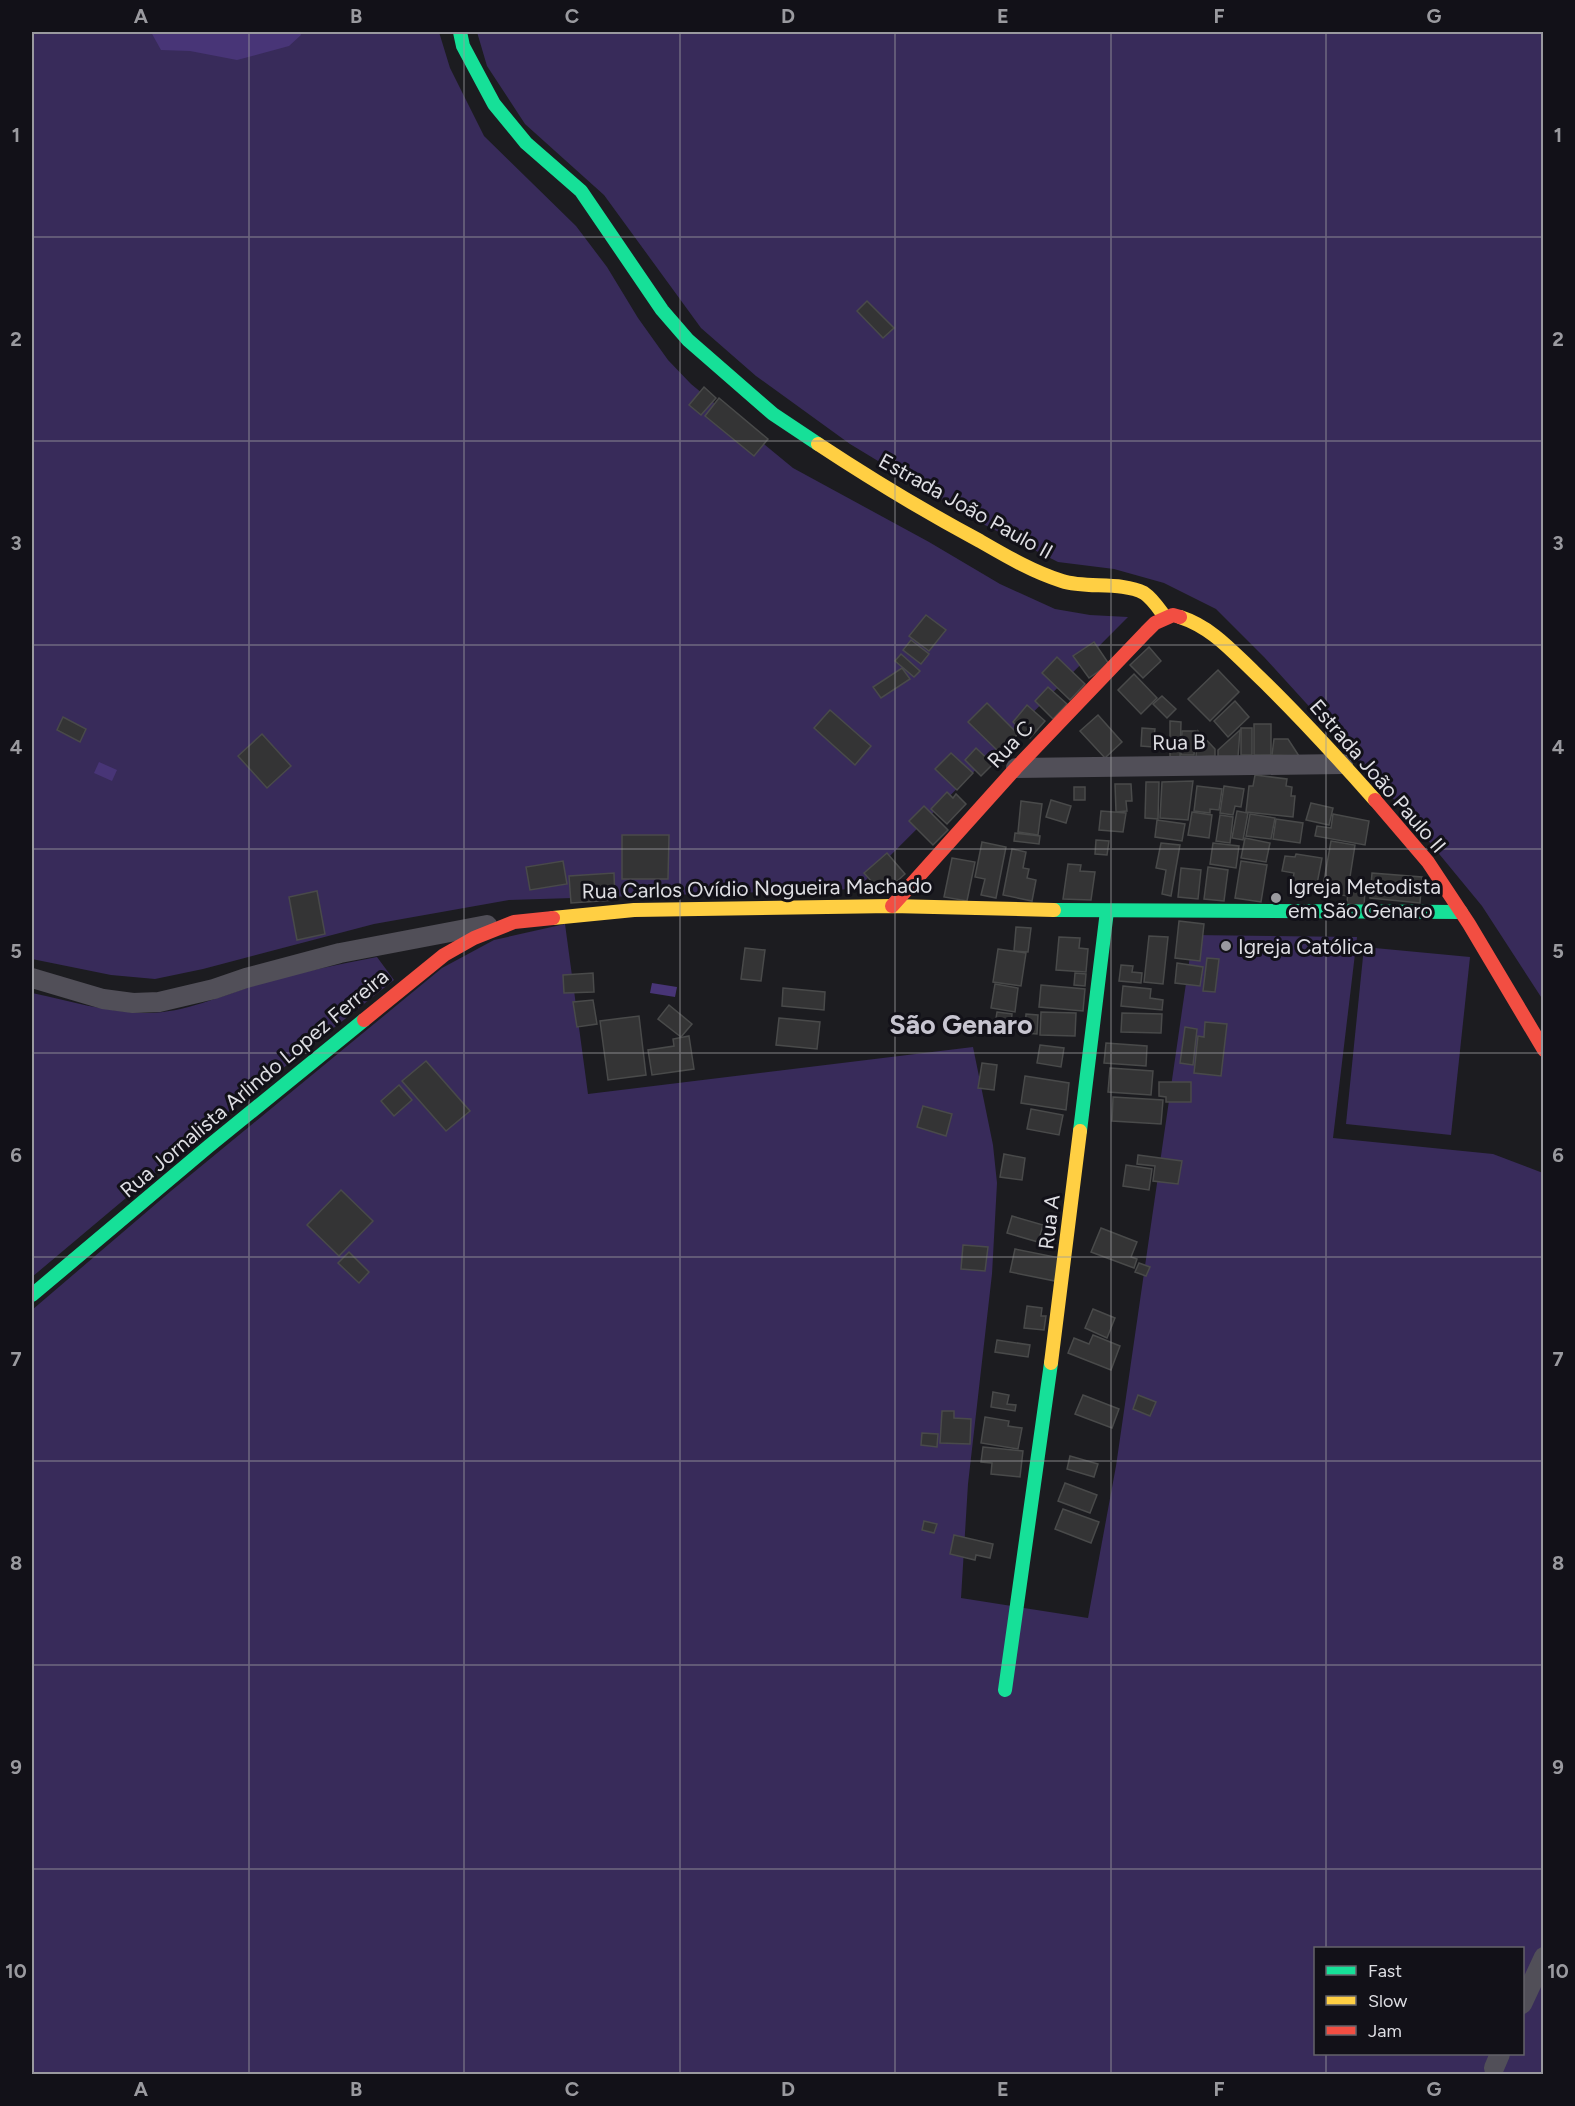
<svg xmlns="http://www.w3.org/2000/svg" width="1575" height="2106" font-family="Figtree,sans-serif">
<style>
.green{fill:#382b5a;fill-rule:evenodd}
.water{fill:#483577}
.building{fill:#343435;stroke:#494a4a;stroke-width:1.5}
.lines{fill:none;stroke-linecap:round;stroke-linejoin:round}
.street{stroke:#514f58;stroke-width:20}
.fast{stroke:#16e098;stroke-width:14}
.slow{stroke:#ffcf43;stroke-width:14}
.jam{stroke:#f24e42;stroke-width:14}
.grid{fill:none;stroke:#9a9a9f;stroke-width:1.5;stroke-opacity:0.55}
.poi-dot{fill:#9a9a9f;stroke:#121118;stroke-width:2}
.labels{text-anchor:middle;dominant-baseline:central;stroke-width:6;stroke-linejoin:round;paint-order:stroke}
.street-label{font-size:21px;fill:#dedee3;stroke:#121118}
.poi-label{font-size:21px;fill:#dedee3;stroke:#121118;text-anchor:start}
.district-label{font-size:27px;font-weight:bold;fill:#c7c5d0;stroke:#121118}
.neatline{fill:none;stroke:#9a9a9f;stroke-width:2}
.grid-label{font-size:20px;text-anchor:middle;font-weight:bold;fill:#9a9a9f}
</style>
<rect width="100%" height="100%" fill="#1c1c20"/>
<g class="green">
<polygon points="32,32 439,32 450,68 484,136 576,226 607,267 638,318 668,360 691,384 793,468 929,542 1000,584 1055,609 1090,615 1128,617 857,889 509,900 374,924 203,969 155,979 111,975 32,959"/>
<polygon points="477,32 1543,32 1543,1000 1482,906 1398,804 1264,657 1216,609 1164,583 1114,569 1058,562 977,521 850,444 756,376 701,328 604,195 525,124 487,66"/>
<path d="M565,924l23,170 385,-47 20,98 4,38 -5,91 -24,210 -7,114 127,20 28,-152 77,-531 164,2 -24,201 160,16 50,19v901h-1511v-764l139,-119 271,-223 52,-28zM1316,1948h206v106h-206z"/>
<polygon points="1364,947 1470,957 1451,1135 1346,1124"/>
<path d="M377,957l17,23 -161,128 -201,169v-284c37,8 74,19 113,20 36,1 76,-17 111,-28 39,-12 80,-20 121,-28z"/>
</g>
<g class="water">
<polygon points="151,32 300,32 301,35 289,46 237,60 190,51 161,50"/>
<polygon points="99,762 117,770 112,781 94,773"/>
<polygon points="652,983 677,987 675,997 650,993"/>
</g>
<g class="building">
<polygon points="867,301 894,328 883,338 857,311"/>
<polygon points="704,387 716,398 701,415 689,405"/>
<polygon points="719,398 768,439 754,456 705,416"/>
<polygon points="926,615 946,630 929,651 909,636"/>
<polygon points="911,640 929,654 921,664 903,650"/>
<polygon points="1094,642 1109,664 1089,678 1073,656"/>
<polygon points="1149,647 1161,661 1143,678 1130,665"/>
<polygon points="901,654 920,671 914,677 895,661"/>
<polygon points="1057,657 1085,684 1070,700 1042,673"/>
<polygon points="902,668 910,679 881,698 873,687"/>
<polygon points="1218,670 1239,692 1210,721 1188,699"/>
<polygon points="1134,674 1157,698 1141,714 1118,690"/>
<polygon points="1048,687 1067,704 1053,719 1035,701"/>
<polygon points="1162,696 1176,709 1167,718 1153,704"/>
<polygon points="1235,701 1249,717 1228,737 1214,721"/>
<polygon points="987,703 1018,734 999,752 968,722"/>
<polygon points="1027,705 1045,721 1030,738 1013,722"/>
<polygon points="830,710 871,746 855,765 814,728"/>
<polygon points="1098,715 1122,742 1105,758 1080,731"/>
<polygon points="63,717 86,729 80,742 57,730"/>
<polygon points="1170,721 1181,722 1180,757 1170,757"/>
<rect x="1254" y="724" width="17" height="31"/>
<polygon points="1142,728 1155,729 1153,747 1141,746"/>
<rect x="1241" y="728" width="11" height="27"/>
<polygon points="1240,730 1238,757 1218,756 1218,750"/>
<polygon points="1182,731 1196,731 1194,755 1181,755"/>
<polygon points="1198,731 1215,749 1215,756 1196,757"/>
<polygon points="262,734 291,766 267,788 238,756"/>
<polygon points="1274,739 1288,739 1299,756 1272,755"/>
<polygon points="976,748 993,764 981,776 965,760"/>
<polygon points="951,753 973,773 957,790 935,769"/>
<polygon points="1255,775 1287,779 1286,786 1292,787 1291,796 1295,796 1293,817 1246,812 1249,786 1253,786"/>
<polygon points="1193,781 1188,820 1160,818 1162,782"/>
<polygon points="1146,782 1159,782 1158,819 1145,818"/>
<polygon points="1115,784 1131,784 1132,801 1126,801 1127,811 1116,812"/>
<polygon points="1197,786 1222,789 1219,810 1210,809 1210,813 1194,811"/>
<polygon points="1224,786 1244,789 1241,807 1235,806 1233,815 1220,813"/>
<rect x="1074" y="787" width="11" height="13"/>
<polygon points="947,792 953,798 956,794 966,804 947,824 931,809"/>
<polygon points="1051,800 1071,806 1066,823 1046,817"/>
<polygon points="1021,801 1042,804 1038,835 1018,832"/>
<polygon points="1311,803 1333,808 1329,825 1306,820"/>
<polygon points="924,806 948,830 933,845 909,821"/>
<polygon points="1101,811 1126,813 1123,832 1099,830"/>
<polygon points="1237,811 1248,813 1243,840 1232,838"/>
<polygon points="1192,812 1212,815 1209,838 1188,835"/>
<polygon points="1250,814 1275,818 1271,839 1246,836"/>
<polygon points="1333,814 1369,821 1365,845 1315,836 1317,826 1331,828"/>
<polygon points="1220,815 1233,817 1230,843 1216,841"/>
<polygon points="1276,819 1303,823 1300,843 1273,839"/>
<polygon points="1157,820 1185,824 1182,841 1155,837"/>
<polygon points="1015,833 1040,836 1039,844 1014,841"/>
<polygon points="622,835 669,835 668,879 622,879"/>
<polygon points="1245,838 1270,843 1266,862 1241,858"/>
<polygon points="1096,840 1109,841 1107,855 1095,854"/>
<polygon points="1331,841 1355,845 1347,896 1322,892"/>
<polygon points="982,842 1006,847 996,898 981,895 985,879 975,877"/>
<polygon points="1161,843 1180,845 1171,896 1162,894 1166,870 1156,868"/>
<polygon points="1213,843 1239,846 1236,868 1210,864"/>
<polygon points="1012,849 1026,852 1023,868 1029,869 1027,878 1036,880 1032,901 1003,895"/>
<polygon points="887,853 905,874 883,894 864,873"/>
<polygon points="1296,854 1322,858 1316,889 1292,884 1294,873 1282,871 1285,856 1295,857"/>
<polygon points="952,858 975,862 967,901 944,897"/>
<polygon points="563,861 567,884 530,890 526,867"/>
<polygon points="1241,861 1267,865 1261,902 1235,898"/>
<polygon points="1068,864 1081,865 1080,871 1095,872 1091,900 1063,899"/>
<polygon points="1208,867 1228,870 1224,901 1204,899"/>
<polygon points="1181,868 1201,870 1198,899 1178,897"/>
<polygon points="614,873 615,900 571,903 569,876"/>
<polygon points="1372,873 1422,877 1420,903 1370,898"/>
<polygon points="1348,889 1365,890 1364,906 1347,904"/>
<polygon points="317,891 325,934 297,940 289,897"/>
<polygon points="1179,921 1204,924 1200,961 1175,958"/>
<polygon points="1016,927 1031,928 1028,952 1014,951"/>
<polygon points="1149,936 1168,937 1163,984 1144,982"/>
<polygon points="1059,937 1080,938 1079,948 1088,949 1086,972 1056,970"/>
<polygon points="745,948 765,950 761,981 741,979"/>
<polygon points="998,949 1026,953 1021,986 993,982"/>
<polygon points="1207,958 1219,959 1215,992 1203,991"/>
<polygon points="1177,963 1203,967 1200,986 1175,983"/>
<polygon points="1121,965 1133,966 1132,972 1142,973 1141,983 1119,981"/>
<polygon points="593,973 594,992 564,993 563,975"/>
<polygon points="1075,973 1086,974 1085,986 1074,985"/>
<polygon points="995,984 1018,988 1015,1012 991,1008"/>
<polygon points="1041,985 1085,989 1083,1011 1039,1007"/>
<polygon points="1123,986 1151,989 1150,998 1163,1000 1162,1010 1121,1006"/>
<polygon points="783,988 825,992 824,1010 782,1006"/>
<polygon points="593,1000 597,1024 577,1027 573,1002"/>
<polygon points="669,1005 692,1024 681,1037 658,1019"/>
<polygon points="997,1012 1012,1014 1010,1034 994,1031"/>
<polygon points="1041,1012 1076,1013 1075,1036 1040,1035"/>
<polygon points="1122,1013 1162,1014 1161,1033 1121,1032"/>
<polygon points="1026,1014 1038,1015 1037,1034 1025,1033"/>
<polygon points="639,1016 646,1075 608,1080 600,1021"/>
<polygon points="779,1018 820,1022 817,1049 776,1045"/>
<polygon points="1205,1022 1227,1024 1221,1076 1194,1073 1198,1036 1204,1037"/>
<polygon points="1185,1027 1197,1029 1193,1065 1180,1063"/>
<polygon points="689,1036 694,1069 652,1075 648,1050 674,1046 673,1039"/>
<polygon points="1106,1043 1147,1046 1146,1066 1104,1063"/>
<polygon points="1040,1045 1064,1048 1061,1067 1037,1063"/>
<polygon points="426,1061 470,1111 446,1131 402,1081"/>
<polygon points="982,1063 997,1065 994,1090 978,1088"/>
<polygon points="1110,1068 1153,1071 1151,1095 1108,1092"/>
<polygon points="1025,1076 1069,1083 1066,1110 1021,1103"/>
<polygon points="1159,1082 1191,1082 1191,1102 1166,1102 1166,1097 1159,1096"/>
<polygon points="399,1085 412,1100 394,1116 381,1101"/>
<polygon points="1113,1097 1163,1100 1161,1124 1112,1121"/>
<polygon points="923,1106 952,1114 946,1136 917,1127"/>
<polygon points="1031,1109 1063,1115 1059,1135 1027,1129"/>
<polygon points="1004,1154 1025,1158 1022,1180 1000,1177"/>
<polygon points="1138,1155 1182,1161 1178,1184 1153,1181 1155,1166 1137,1164"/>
<polygon points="1126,1165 1152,1169 1149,1190 1123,1186"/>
<polygon points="341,1190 373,1221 339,1256 307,1225"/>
<polygon points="1012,1216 1043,1225 1038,1242 1007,1233"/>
<polygon points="1101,1228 1137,1242 1131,1257 1137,1259 1134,1268 1091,1252"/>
<polygon points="963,1245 988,1247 985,1271 961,1269"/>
<polygon points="1015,1249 1060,1258 1055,1281 1010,1272"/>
<polygon points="349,1252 369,1272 359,1283 338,1263"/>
<polygon points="1139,1263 1150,1267 1146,1276 1135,1272"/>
<polygon points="1027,1306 1042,1308 1041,1316 1046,1316 1044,1330 1024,1328"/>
<polygon points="1093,1309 1115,1318 1107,1338 1085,1328"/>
<polygon points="1093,1335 1120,1346 1111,1370 1068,1353 1074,1338 1089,1344"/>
<polygon points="997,1340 1030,1345 1028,1357 995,1352"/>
<polygon points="993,1392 1009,1395 1007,1404 1016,1405 1015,1411 991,1407"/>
<polygon points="1083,1395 1119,1409 1112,1428 1075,1414"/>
<polygon points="1138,1395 1156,1402 1150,1416 1133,1409"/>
<polygon points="942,1411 954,1411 954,1418 971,1419 970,1444 940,1443"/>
<polygon points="985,1417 1009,1421 1008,1426 1022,1428 1018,1449 981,1443"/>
<polygon points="922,1433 938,1434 937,1447 921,1445"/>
<polygon points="983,1447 1023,1451 1020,1477 991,1474 992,1463 981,1462"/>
<polygon points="1070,1456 1098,1464 1094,1477 1067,1469"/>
<polygon points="1065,1483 1097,1495 1090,1513 1058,1501"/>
<polygon points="1063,1509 1099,1522 1091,1543 1055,1529"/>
<polygon points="924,1521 937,1524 934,1533 922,1530"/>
<polygon points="954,1535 993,1544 990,1558 976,1555 975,1560 950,1554"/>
</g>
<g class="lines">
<g class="street">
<polyline points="1016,768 1343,764"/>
<polyline points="32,978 103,999 133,1003 159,1002 214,989 246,978 340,953 487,925"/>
<polyline points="1522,2004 1544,1957"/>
<polyline points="1494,2068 1500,2054"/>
</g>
<g class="fast">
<polyline points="460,32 463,46 494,104 526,143 581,191 662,310 688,340 773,414 818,444"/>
<polyline points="1054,910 1461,912"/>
<polyline points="1080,1131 1107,911"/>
<polyline points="32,1295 209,1146 364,1020"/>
<polyline points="1005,1690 1051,1363"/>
</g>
<g class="slow">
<path d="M818,444c53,35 106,67 162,97 26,15 53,31 82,40 24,8 59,0 82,12 9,6 15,16 21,24"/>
<path d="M1180,617c31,10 51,33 74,55 42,40 82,84 121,128"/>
<polyline points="553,918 634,910 892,906 1054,910"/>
<polyline points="1051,1363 1080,1131"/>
</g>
<g class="jam">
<polyline points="1375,800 1428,862 1469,924 1544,1050"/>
<polyline points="892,906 1016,768 1146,632 1155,623 1173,615 1180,617"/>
<polyline points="364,1020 444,955 474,938 514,922 553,918"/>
</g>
</g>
<path class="grid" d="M249,32v2042M464,32v2042M680,32v2042M895,32v2042M1111,32v2042M1326,32v1916M32,237h1512M32,441h1512M32,645h1512M32,849h1512M32,1053h1512M32,1257h1512M32,1461h1512M32,1665h1512M32,1869h1512M1326,2054v20"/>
<g class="poi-dot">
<circle cx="1276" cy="898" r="6"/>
<circle cx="1226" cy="946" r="6"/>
</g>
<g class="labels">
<g class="street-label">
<text transform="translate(966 506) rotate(29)">Estrada João Paulo II</text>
<text transform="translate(1179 742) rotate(-1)">Rua B</text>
<text transform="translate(1010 744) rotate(-47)">Rua C</text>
<text transform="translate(1378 776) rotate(49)">Estrada João Paulo II</text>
<text transform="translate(757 888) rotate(-1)">Rua Carlos Ovídio Nogueira Machado</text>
<text transform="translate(254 1083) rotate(-40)">Rua Jornalista Arlindo Lopez Ferreira</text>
<text transform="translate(1049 1222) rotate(-83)">Rua A</text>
</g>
<g class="poi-label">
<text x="1288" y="886">Igreja Metodista<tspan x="1288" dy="24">em São Genaro</tspan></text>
<text x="1238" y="946">Igreja Católica</text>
</g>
<g class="district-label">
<text x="961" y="1024">São Genaro</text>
</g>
</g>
<rect width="1575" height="2106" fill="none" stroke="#121118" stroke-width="66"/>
<rect x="1314" y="1947" width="210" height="108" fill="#121118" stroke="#646369" stroke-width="1.5"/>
<rect x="1326" y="1966" width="30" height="9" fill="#16e098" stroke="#646369" stroke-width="1.5"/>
<text x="1368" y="1977" font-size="18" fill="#dedee3">Fast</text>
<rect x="1326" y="1996" width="30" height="9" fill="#ffcf43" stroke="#646369" stroke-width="1.5"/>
<text x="1368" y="2007" font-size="18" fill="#dedee3">Slow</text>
<rect x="1326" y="2026" width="30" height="9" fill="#f24e42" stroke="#646369" stroke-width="1.5"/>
<text x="1368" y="2037" font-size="18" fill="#dedee3">Jam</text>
<rect x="33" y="33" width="1509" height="2040" class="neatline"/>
<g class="grid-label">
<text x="141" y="23">A</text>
<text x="356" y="23">B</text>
<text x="572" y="23">C</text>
<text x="788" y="23">D</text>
<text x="1003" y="23">E</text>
<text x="1219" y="23">F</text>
<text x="1434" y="23">G</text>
<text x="16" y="142">1</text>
<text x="1558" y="142">1</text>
<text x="16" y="346">2</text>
<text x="1558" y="346">2</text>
<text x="16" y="550">3</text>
<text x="1558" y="550">3</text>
<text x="16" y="754">4</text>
<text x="1558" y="754">4</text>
<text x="16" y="958">5</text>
<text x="1558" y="958">5</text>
<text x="16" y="1162">6</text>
<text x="1558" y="1162">6</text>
<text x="16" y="1366">7</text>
<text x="1558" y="1366">7</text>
<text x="16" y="1570">8</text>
<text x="1558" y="1570">8</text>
<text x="16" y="1774">9</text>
<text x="1558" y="1774">9</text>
<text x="16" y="1978">10</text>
<text x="1558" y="1978">10</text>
<text x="141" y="2096">A</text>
<text x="356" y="2096">B</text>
<text x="572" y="2096">C</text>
<text x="788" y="2096">D</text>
<text x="1003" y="2096">E</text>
<text x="1219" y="2096">F</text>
<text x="1434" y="2096">G</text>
</g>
</svg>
